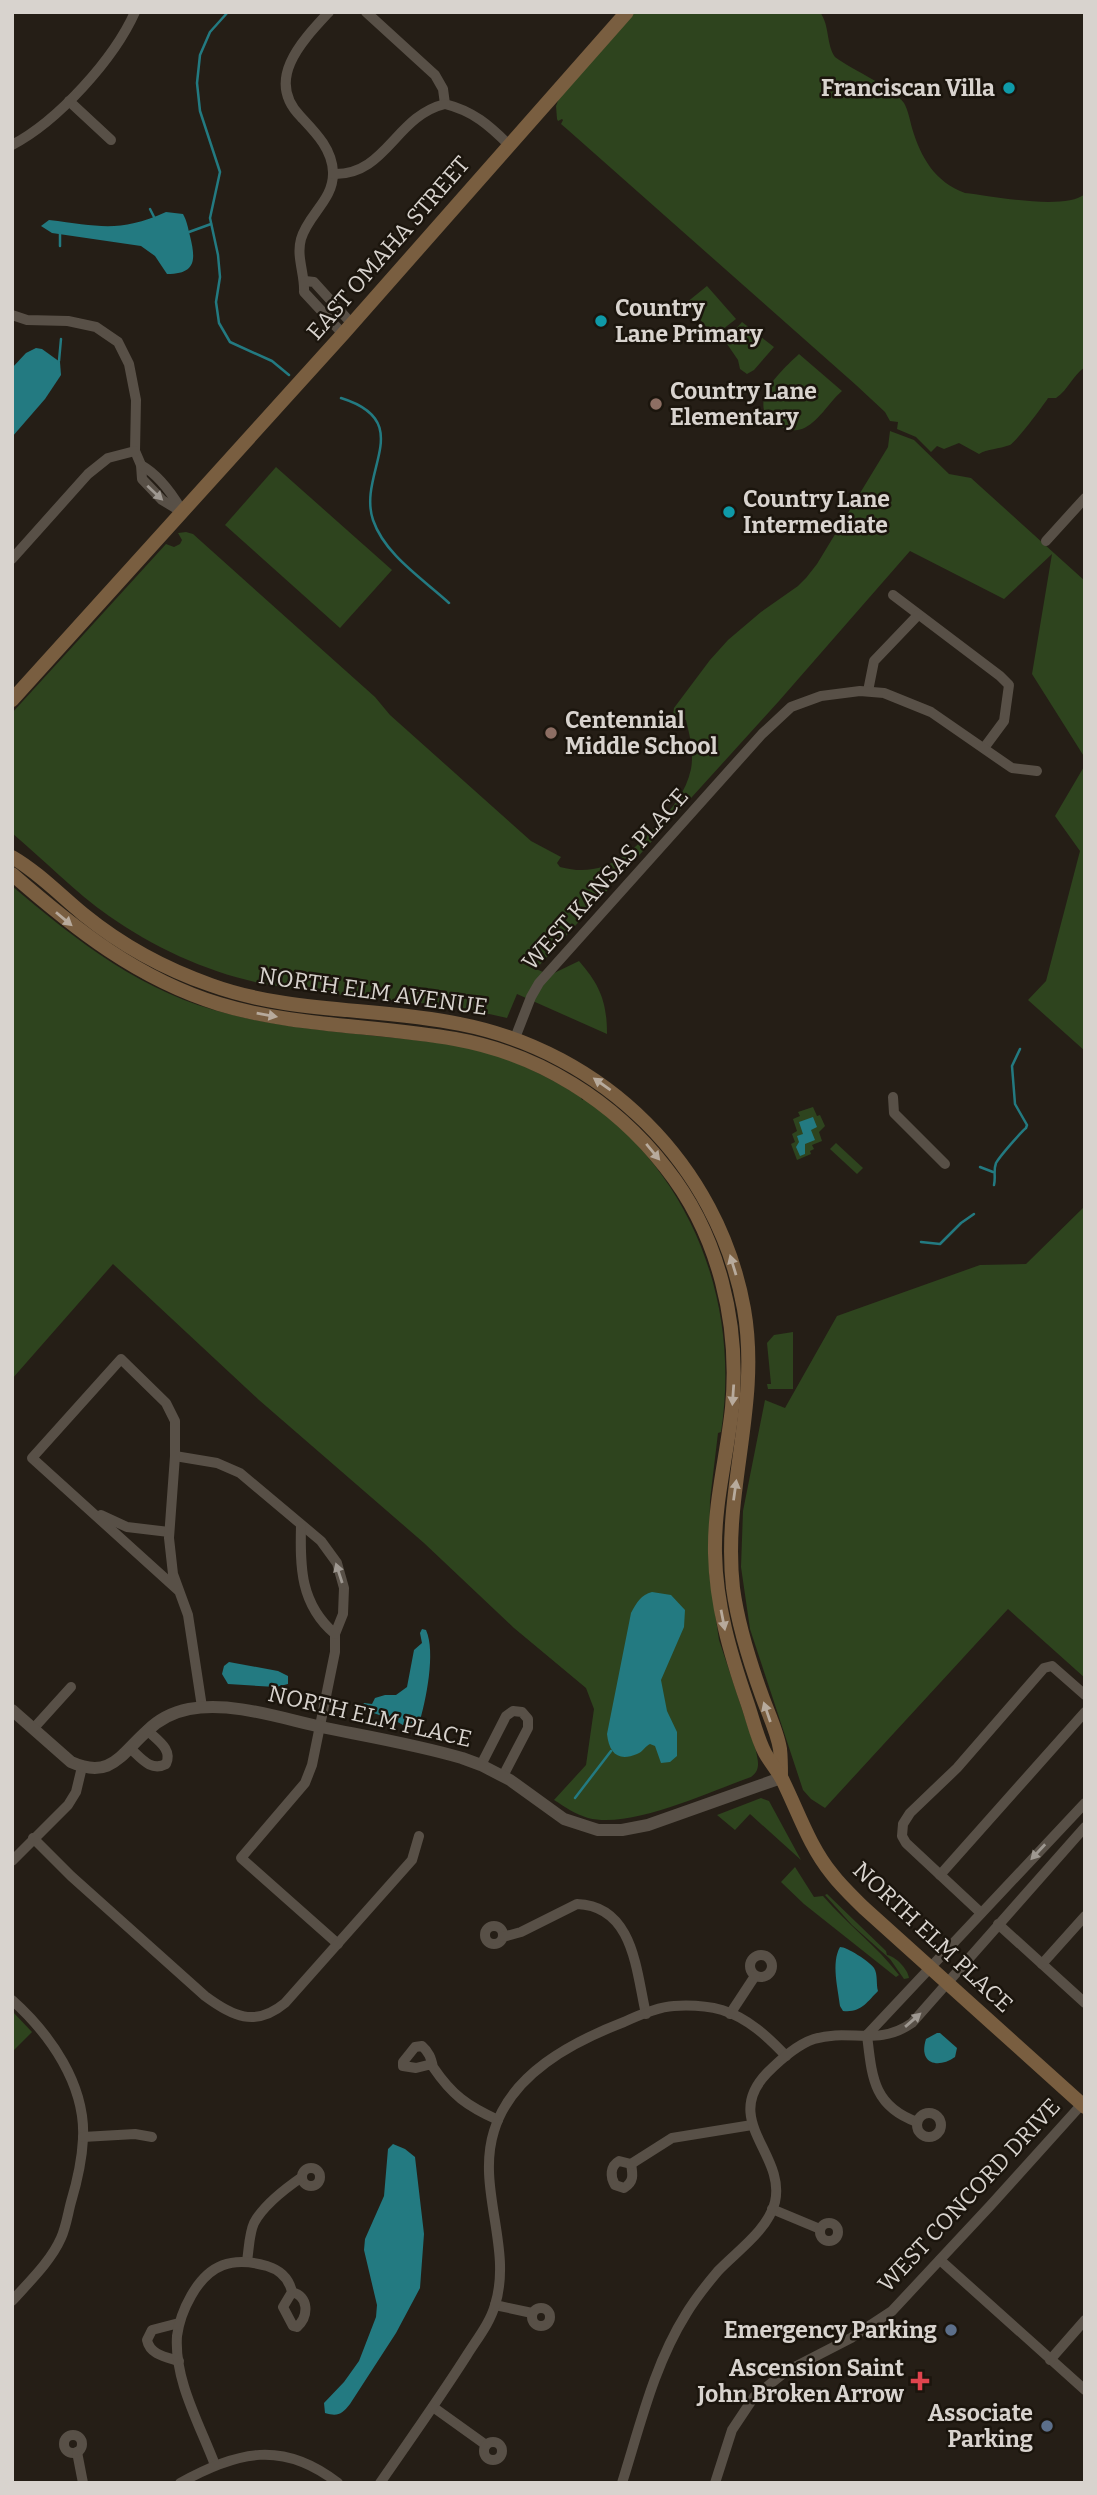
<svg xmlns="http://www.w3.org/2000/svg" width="1097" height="2495" font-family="Bitter,serif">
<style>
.green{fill:#2e441e}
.water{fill:#237a81}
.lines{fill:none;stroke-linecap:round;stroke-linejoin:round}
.stream{stroke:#237a81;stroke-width:2.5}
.minor{stroke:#585047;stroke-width:10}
.tertiary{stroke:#585047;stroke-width:12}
.secondary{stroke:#795e40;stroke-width:14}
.oneway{fill:#9e9891}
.oneway2{fill:#b7aa9c}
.culture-dot{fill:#0f9aa8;stroke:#1b150d;stroke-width:2.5}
.education-dot{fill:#8d6e63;stroke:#1b150d;stroke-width:2.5}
.service-dot{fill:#5c6f8a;stroke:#1b150d;stroke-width:2.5}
.health-dot{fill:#e0444e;stroke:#1b150d;stroke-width:2.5}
.labels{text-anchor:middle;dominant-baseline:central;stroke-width:5;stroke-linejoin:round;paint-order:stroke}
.poi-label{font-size:23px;font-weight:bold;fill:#d8d3ce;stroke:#1b150d;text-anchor:end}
.street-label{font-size:23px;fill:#d8d3ce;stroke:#1b150d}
</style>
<rect width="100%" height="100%" fill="#251e16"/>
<g class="green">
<path d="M634,12h186c10,14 6,32 15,45 17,13 58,30 69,46 4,7 6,17 8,25 9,30 23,54 53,65 28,3 99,18 120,1v173c-13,9 -16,22 -29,31h-8c-5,8 -32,44 -38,47 -11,4 -23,4 -31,9l-20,-11 -15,6 -7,-3 -6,6 -15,-15 -19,-8 1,-7 -8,-1 -5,-9 -29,-27 -288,-255 -7,-6 2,-4 -1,-1 -4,2 -1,-2 -1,-13 5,-13z"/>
<polygon points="707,286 736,319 714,336 686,303"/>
<polygon points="742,322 774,347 754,370 747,374 740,369 738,360 725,341"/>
<path d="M799,354l43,37c-13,11 -24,32 -40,38 -10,3 -18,0 -26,-5 -33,-20 7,-55 23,-70z"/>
<path d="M890,431l24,9 35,34 22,4 114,103v177l-53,-84 20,-120 -48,45 -94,-48 -131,150 -243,268 14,6 29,-14c21,24 28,41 28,73l-90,-40 -10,24c-82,-20 -165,-19 -247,-35 -53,-11 -107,-36 -151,-67 -33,-23 -65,-56 -97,-83v-120l154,-169 8,3 6,-3 2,-4 -4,-7 8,-1 7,2 182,163 15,18 141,126 30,16 -4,6 3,4c44,12 70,-13 98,-43 15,-17 28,-32 33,-55 3,-17 -1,-32 -5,-49l-13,-5 1,-7 36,-48 18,-20 33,-28 37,-26 8,-8 11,-14 71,-117z"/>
<polygon points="276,467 392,570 340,628 225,525"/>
<polygon points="1085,765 1085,1051 1028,1000 1046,981 1080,851 1055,816"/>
<path d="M12,886c65,55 132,108 217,128 54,14 111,18 167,24 26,3 53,5 79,11 38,10 72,27 106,48l1,3 2,-1c108,74 157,205 137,333l-3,1 -8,67 -1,72 10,68 37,111c2,10 5,19 -5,26 -43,15 -119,52 -163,41 -13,-4 -23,-11 -34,-18l32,-35 8,-56 -8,-21 -72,-60 -90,-85 -165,-143 -146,-136 -101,115z"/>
<polygon points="813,1107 817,1116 820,1115 825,1126 819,1132 822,1141 812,1145 814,1149 810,1151 811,1154 797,1160 791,1144 795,1142 792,1134 797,1131 793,1119 800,1116 798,1112"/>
<polygon points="836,1143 863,1168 857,1174 830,1149"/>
<polygon points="1085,1206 1085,1678 1008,1609 825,1808 811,1799 803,1790 750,1629 741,1567 743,1511 765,1400 785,1408 837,1316 980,1265 1026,1264"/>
<polygon points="793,1332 793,1389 768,1389 767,1384 771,1384 767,1343 774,1335"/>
<polygon points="761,1798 769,1801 801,1860 750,1814 735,1830 717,1815"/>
<path d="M795,1867l19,30 9,-1c24,28 54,50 76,79l-3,2 -92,-73 -23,-22z"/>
<path d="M827,1894l59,57 1,4c8,1 21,14 22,23l-5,1 -14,-20 -38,-34 -27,-30z"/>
<polygon points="12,2011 32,2032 12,2052"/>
</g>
<g class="water">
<path d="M166,212l17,2c4,7 5,14 7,22 6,24 6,38 -23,38l-12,-18 -14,-10 -89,-13 -11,-7 8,-6c50,6 70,13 117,-8z"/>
<polygon points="36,348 42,349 60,362 61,375 45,399 12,437 12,368 26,353"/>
<polygon points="813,1117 817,1127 811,1130 815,1140 805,1144 805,1154 800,1156 796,1147 799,1142 797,1136 803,1134 799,1122"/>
<path d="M652,1592l19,3 14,15 -1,17 -23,53 6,31 10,21v24l-7,6 -9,1 -6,-17 -5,-2c-5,2 -7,8 -13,10 -19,8 -28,-1 -30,-20l24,-121c6,-11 10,-18 21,-21z"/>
<path d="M422,1629l4,1c10,22 0,71 -7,94l-11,4 -12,-7 -28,-10 -6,-5 2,-3 8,1 3,-6 10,-3h11l11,-8 7,-37 8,-7 -2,-10z"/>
<polygon points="229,1662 278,1671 288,1676 288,1684 276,1687 228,1684 222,1674 224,1666"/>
<path d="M840,1947c7,0 29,14 34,21 4,6 2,17 4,23 -11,11 -17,22 -35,20l-3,-5c-2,-18 -9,-43 0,-59z"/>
<path d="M937,2033h3l17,15 -2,9c-17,12 -37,7 -29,-18z"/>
<path d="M393,2144l12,5 10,8 9,77 -4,54 -24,45 -46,71c-8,10 -12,13 -25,9l-1,-10 20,-21 15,-21 17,-44 1,-12 -13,-55 1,-11 19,-43 4,-47z"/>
</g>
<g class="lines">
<g class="stream">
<polyline points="228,12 210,32 200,55 197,83 200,111 220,172 210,218 218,255 220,277 216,302 219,323 230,342 272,361 289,375"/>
<polyline points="150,209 154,217"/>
<polyline points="189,232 211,224"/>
<polyline points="60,246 60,234"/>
<polyline points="59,361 61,339"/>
<path d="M341,398c77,24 16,74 32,122 12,35 50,59 76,83"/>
<polyline points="980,1167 993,1172"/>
<path d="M994,1185c2,-8 -1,-14 2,-22 4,-7 25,-31 30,-35l1,-3 -12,-21 -3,-38 8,-17"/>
<polyline points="921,1242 940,1244 961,1223 974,1214"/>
<polyline points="575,1798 611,1751"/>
</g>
<g class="minor">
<path d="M329,12c-27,29 -65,68 -28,105 15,16 31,32 32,55 1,28 -25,42 -32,67 -5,18 4,35 3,53l39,42"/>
<path d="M366,12l69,63 8,14 2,15c28,7 44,21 64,41"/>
<polyline points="69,101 111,140"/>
<path d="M12,145c46,-24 102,-86 123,-133"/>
<path d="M333,174c53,2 62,-58 112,-70"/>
<polyline points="305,281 314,282 352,324"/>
<polyline points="12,315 27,320 68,321 96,327 118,342 129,364 136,400 135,451 141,465 142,479 162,500 182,512"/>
<path d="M141,465c18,10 30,27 40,44"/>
<polyline points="1046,541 1085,498"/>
<polyline points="12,559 88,474 108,458 135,451"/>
<polyline points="893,595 1000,676 1009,685 1004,721 984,748"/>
<polyline points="868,691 874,661 918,615"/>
<polyline points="515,1038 531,997 539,983 762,734 791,707 821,696 860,691 884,693 931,712 1012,768 1037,771"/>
<polyline points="893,1097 894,1113 945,1164"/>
<polyline points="175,1456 217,1463 240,1473 321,1541 337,1563 344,1588 343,1614 335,1634 335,1652 312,1765 305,1783 241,1858 338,1944"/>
<polyline points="101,1515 127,1527 169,1532"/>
<path d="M301,1525c-1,42 -1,79 34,109"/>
<polyline points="179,1591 32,1458 121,1359 166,1403 175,1421 175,1456 169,1538 173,1574 188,1615 202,1707"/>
<polyline points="33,1729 71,1687"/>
<path d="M131,1749c10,9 20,23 35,15 7,-15 -9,-24 -19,-34"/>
<polyline points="481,1765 506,1716 513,1711 522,1712 528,1719 528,1728 503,1776"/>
<path d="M33,1838l38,38 134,120c27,20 50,32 80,7l127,-143 7,-24"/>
<polyline points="12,1861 68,1805 76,1792 82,1767"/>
<polyline points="940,1875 1085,1712"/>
<polyline points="981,1913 906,1843 902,1836 903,1824 910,1813 957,1768 1044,1668 1052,1666 1085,1695"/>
<polyline points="998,1924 1085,2003"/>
<circle cx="494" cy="1935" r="9"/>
<path d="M503,1937l18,-5 56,-28c57,2 59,67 69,110"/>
<circle cx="761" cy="1966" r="11"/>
<polyline points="1042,1964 1085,1916"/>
<path d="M12,2000c38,34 74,85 71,139 -1,20 -6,43 -12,63 -3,11 -5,25 -10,36 -10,23 -32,44 -49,63"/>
<polyline points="730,2014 755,1976"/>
<polyline points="867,2035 1085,1803"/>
<path d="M867,2035c5,42 6,71 50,87"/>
<path d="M432,2064l-16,4 -13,-2v-4l12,-15 7,-1c7,6 9,12 11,21 19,28 34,39 65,53"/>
<circle cx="929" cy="2125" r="12"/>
<polyline points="83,2137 135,2134 152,2137"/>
<path d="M619,2161l12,3c2,11 3,18 -7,24l-9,-3c-5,-8 -5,-19 4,-24z"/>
<polyline points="631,2164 672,2138 752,2125"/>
<circle cx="311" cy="2177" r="9"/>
<polyline points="772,2209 820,2229"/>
<circle cx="829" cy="2232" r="9"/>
<polyline points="940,2260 1085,2390"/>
<path d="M247,2261c2,-12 2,-27 7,-38 9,-17 32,-35 48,-46"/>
<polyline points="495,2305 532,2313"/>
<circle cx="541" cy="2317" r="9"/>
<polyline points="1050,2360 1085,2320"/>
<path d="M179,2361c-13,-4 -29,-6 -32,-21l5,-10 27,-7"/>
<polyline points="433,2407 486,2445"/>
<circle cx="73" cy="2444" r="9"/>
<circle cx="493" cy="2451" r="9"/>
<polyline points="77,2452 83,2483"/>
<path d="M215,2465c-15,-40 -41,-85 -38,-129 2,-15 6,-26 14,-40 18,-32 41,-40 76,-30 13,4 22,12 25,26l-9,15 10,19 4,1c12,-11 12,-31 -5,-35"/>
<path d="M180,2483c57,-32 103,-43 158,0"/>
<path d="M380,2483c29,-42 59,-84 87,-128 10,-16 23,-32 28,-50 18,-57 -19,-117 -1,-174 17,-57 78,-89 130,-109 15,-7 34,-15 50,-16 16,-1 33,0 48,4 26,8 46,27 64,46"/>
<path d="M622,2483c18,-57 32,-118 64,-169 9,-15 21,-30 32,-43 19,-20 50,-41 57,-69 11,-48 -54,-81 -8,-129 13,-13 29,-28 47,-34 36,-11 63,8 98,-16l173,-196"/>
<polyline points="715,2483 732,2430 754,2397 785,2372 851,2338 892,2311 990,2206 1082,2104"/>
</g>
<path class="tertiary" d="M12,1710l59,52c40,18 50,-8 76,-31 11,-11 27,-19 42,-22 44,-8 94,10 137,19 45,9 92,17 136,30l19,7 29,15 54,39 34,11h24l26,-5 133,-47"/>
<g class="secondary">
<polyline points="12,700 343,334 627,12"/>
<path d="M12,857c26,15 48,38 71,57 38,31 82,55 128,71 80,29 167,22 249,39 143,28 258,140 284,285 17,97 -22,182 -11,279 5,37 16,72 29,108 6,17 15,35 18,53 1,9 1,19 1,28"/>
<path d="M12,874c63,55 126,105 207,130 76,23 158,21 236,35 84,15 159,62 211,129 53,67 74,156 66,240 -5,48 -18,95 -17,145 1,52 15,100 32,149 6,17 10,36 18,51 5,9 12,17 17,26 16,32 27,67 50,95 9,12 21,23 32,34l221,199"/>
</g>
</g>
<defs><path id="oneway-solid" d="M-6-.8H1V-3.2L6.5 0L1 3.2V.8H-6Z" transform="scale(1.75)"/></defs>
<g class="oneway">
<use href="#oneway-solid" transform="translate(155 493) rotate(43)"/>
<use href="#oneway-solid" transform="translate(339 1573) rotate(-108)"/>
<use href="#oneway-solid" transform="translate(1038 1852) rotate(133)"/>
<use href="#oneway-solid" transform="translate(913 2020) rotate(-41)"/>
</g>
<g class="oneway2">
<use href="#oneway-solid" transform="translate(64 919) rotate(40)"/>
<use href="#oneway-solid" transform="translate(267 1015) rotate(10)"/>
<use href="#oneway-solid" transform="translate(602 1084) rotate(-145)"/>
<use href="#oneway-solid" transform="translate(653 1152) rotate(50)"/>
<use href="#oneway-solid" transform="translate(733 1265) rotate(-107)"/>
<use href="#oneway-solid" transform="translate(733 1395) rotate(94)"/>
<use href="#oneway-solid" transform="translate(735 1490) rotate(-82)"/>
<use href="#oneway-solid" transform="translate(723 1620) rotate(79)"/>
<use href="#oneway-solid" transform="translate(767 1712) rotate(-109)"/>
</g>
<g class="culture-dot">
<circle cx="1009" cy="88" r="7"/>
<circle cx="601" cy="321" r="7"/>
<circle cx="729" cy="512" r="7"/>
</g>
<g class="education-dot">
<circle cx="656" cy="404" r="7"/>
<circle cx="551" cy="733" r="7"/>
</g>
<g class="service-dot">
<circle cx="951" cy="2330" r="7"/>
<circle cx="1047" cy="2426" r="7"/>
</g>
<path class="health-dot" d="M916.5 2370.5h7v7h7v7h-7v7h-7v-7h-7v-7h7z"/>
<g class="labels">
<g class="poi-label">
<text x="995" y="88">Franciscan Villa</text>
<text x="615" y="308" text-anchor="start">Country<tspan x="615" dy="26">Lane Primary</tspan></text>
<text x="670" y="391" text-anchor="start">Country Lane<tspan x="670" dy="26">Elementary</tspan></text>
<text x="743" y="499" text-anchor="start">Country Lane<tspan x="743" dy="26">Intermediate</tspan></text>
<text x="565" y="720" text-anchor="start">Centennial<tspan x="565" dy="26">Middle School</tspan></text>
<text x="937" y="2330">Emergency Parking</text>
<text x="904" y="2368">Ascension Saint<tspan x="904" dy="26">John Broken Arrow</tspan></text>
<text x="1033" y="2413">Associate<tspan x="1033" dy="26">Parking</tspan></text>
</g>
<g class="street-label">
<text transform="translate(388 248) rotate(-49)">EAST OMAHA STREET</text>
<text transform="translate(605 879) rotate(-48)">WEST KANSAS PLACE</text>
<text transform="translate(373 991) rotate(8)">NORTH ELM AVENUE</text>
<text transform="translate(370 1716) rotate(13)">NORTH ELM PLACE</text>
<text transform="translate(933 1937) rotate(43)">NORTH ELM PLACE</text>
<text transform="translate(969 2195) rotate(-47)">WEST CONCORD DRIVE</text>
</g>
</g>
<rect width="1097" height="2495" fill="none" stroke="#d8d3ce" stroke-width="28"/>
</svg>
